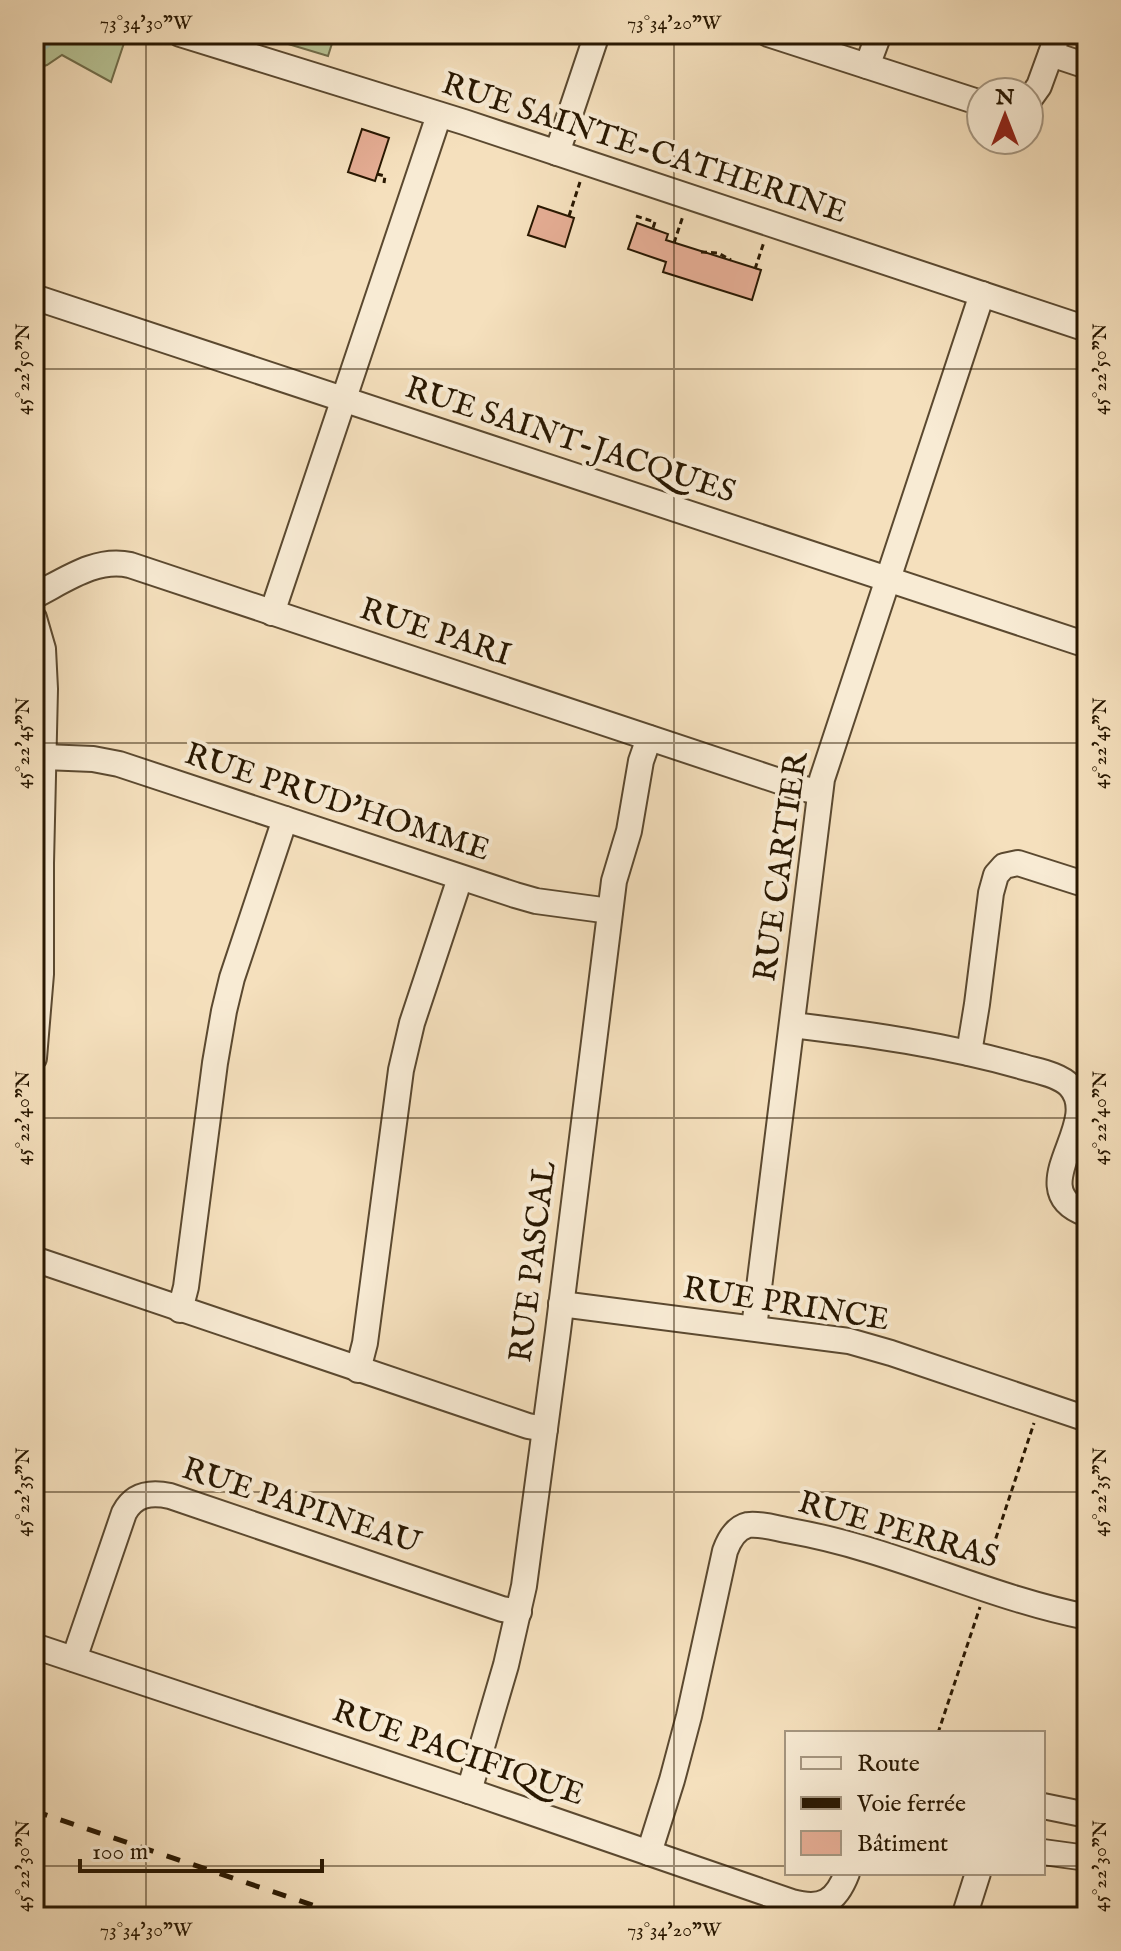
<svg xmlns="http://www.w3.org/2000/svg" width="1121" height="1951" font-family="'IM FELL English',serif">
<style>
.green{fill:#b7c395;stroke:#706d4b;stroke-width:2}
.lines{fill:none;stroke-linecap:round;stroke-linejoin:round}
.river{stroke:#9cbdb2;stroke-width:30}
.building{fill:#e5ad94;stroke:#281701;stroke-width:2}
.minor-casing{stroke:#5b4930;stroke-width:28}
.path{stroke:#281701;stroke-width:3;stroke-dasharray:6 4;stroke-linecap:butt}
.minor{stroke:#f8ebd4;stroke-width:24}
.rail{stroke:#281701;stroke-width:5;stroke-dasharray:14 14;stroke-linecap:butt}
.ticks{fill:none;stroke:#281701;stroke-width:2;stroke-opacity:0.45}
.labels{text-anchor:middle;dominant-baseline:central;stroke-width:8;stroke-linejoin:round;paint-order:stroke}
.street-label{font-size:32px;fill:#281701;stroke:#f8ebd4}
.neatline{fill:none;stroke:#281701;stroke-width:3}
.ticks-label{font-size:20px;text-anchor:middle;fill:#281701}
</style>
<rect width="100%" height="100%" fill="#f5e0bd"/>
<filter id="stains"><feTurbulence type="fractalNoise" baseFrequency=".0025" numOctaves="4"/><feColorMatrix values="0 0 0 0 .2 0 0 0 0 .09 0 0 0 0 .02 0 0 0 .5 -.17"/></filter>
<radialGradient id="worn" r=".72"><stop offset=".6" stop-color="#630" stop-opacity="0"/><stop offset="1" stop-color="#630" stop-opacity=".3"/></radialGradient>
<g class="green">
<polygon points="34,34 127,34 111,82 62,55 47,65 34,69"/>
<polygon points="255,34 335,34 328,56"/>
</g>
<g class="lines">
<polyline class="river" points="34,40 41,34"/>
</g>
<g class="building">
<polygon points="362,129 389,138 375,181 348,172"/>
<polygon points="538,206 574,218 565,247 528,235"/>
<polygon points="637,223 668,234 666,240 761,270 752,300 663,272 666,262 628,249"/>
</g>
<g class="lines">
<defs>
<g id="minor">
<polyline points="180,34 464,122 1087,329"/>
<polyline points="768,34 981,103"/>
<polyline points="1051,54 1087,66"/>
<polyline points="867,66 879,34"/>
<polyline points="1029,100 1039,86 1058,34"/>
<polyline points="557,153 597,34"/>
<polyline points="34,297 1087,645"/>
<path d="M34,596c30,-15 62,-39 96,-31l670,223 20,4"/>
<polyline points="272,613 439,115"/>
<polyline points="34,618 43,649 45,689 41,863 41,974 34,1058"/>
<polyline points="44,757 93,759 119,764 515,895 536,901 610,911"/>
<path d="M792,1025c77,9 153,20 228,41 16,5 39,8 50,20 35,38 -52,104 17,128"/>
<polyline points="969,1053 977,1004 991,893 996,875 1004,866 1018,863 1087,885"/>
<polyline points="34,1259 528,1426 545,1429"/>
<polyline points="561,1304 849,1341 891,1353 1087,1419"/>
<polyline points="180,1310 186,1287 215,1063 224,1011 232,978 285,819"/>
<polyline points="754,1328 822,779 982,294"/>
<polyline points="358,1370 365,1343 401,1070 412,1023 460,878"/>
<path d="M34,1646l435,145 323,111c30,8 44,0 55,-29"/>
<path d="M74,1659l50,-146c10,-19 27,-21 46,-17l332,113 17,3"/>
<polyline points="469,1791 506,1665 524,1586 558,1331 614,881 629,831 641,761 649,738"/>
<polyline points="1043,1806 1087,1815"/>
<polyline points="1043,1852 1087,1858"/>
<path d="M649,1853l23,-73 17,-64 36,-165c4,-11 10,-23 23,-26 13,-2 30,4 43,6 102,18 195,66 296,86"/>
<polyline points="964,1917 978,1873"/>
</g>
</defs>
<use href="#minor" class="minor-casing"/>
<g class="path">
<polyline points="377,174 385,176 384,183"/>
<polyline points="569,216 580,182"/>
<polyline points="636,216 655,222 653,228"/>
<polyline points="674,243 683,216"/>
<polyline points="701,252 718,253 731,260"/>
<polyline points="755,269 764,242"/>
<polyline points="984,1566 990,1556 1034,1423"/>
<polyline points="938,1733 980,1607"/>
<polyline points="1078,1917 1087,1889"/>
</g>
<use href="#minor" class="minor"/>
<polyline class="rail" points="34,1811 348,1917"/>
</g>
<path class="ticks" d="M146,34v1883M674,34v1883M34,369h1053M34,743h1053M34,1118h1053M34,1492h1053M34,1866h753M1043,1866h44"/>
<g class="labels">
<g class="street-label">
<text transform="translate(644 149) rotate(18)">RUE SAINTE-CATHERINE</text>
<text transform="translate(570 441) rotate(18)">RUE SAINT-JACQUES</text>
<text transform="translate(435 633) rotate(18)">RUE PARI</text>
<text transform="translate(337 803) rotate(18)">RUE PRUD'HOMME</text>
<text transform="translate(782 867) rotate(-82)">RUE CARTIER</text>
<text transform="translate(534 1262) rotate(-83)">RUE PASCAL</text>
<text transform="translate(786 1305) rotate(9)">RUE PRINCE</text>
<text transform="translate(301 1507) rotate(18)">RUE PAPINEAU</text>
<text transform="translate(898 1531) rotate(16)">RUE PERRAS</text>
<text transform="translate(458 1754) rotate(19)">RUE PACIFIQUE</text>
</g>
</g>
<rect width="1121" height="1951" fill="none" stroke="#f5e0bd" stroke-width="88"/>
<rect x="785" y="1731" width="260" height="144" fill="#f8ebd4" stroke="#a59680" stroke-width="2"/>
<rect x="801" y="1757" width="40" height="12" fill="#f8ebd4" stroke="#a59680" stroke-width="2"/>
<text x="857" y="1771" font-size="24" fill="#281701">Route</text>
<rect x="801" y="1797" width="40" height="12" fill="#281701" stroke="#a59680" stroke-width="2"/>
<text x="857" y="1811" font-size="24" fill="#281701">Voie ferrée</text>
<rect x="801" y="1831" width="40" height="24" fill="#e5ad94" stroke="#a59680" stroke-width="2"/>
<text x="857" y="1851" font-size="24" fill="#281701">Bâtiment</text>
<g transform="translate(1005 116)"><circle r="38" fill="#f8ebd4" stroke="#a59680" stroke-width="2"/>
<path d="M0-6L14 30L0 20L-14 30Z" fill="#8f2418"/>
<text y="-12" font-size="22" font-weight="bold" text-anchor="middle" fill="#281701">N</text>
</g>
<path d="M80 1859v12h242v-12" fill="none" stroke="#281701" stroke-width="4"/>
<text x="92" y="1859" font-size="24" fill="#281701" stroke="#f8ebd4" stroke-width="6" paint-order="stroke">100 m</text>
<rect x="44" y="44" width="1033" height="1863" class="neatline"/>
<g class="ticks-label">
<text x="146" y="29">73°34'30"W</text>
<text x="674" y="29">73°34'20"W</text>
<text transform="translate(22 369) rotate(-90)" y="7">45°22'50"N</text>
<text transform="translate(1099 369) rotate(-90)" y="7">45°22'50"N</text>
<text transform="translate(22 743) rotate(-90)" y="7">45°22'45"N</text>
<text transform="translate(1099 743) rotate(-90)" y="7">45°22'45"N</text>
<text transform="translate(22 1118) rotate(-90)" y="7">45°22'40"N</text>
<text transform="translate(1099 1118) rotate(-90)" y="7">45°22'40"N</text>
<text transform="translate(22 1492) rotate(-90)" y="7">45°22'35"N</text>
<text transform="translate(1099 1492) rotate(-90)" y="7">45°22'35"N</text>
<text transform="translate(22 1866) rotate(-90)" y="7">45°22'30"N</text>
<text transform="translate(1099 1866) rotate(-90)" y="7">45°22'30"N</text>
<text x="146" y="1936">73°34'30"W</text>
<text x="674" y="1936">73°34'20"W</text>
</g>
<rect width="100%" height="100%" filter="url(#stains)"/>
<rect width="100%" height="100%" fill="url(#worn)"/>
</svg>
